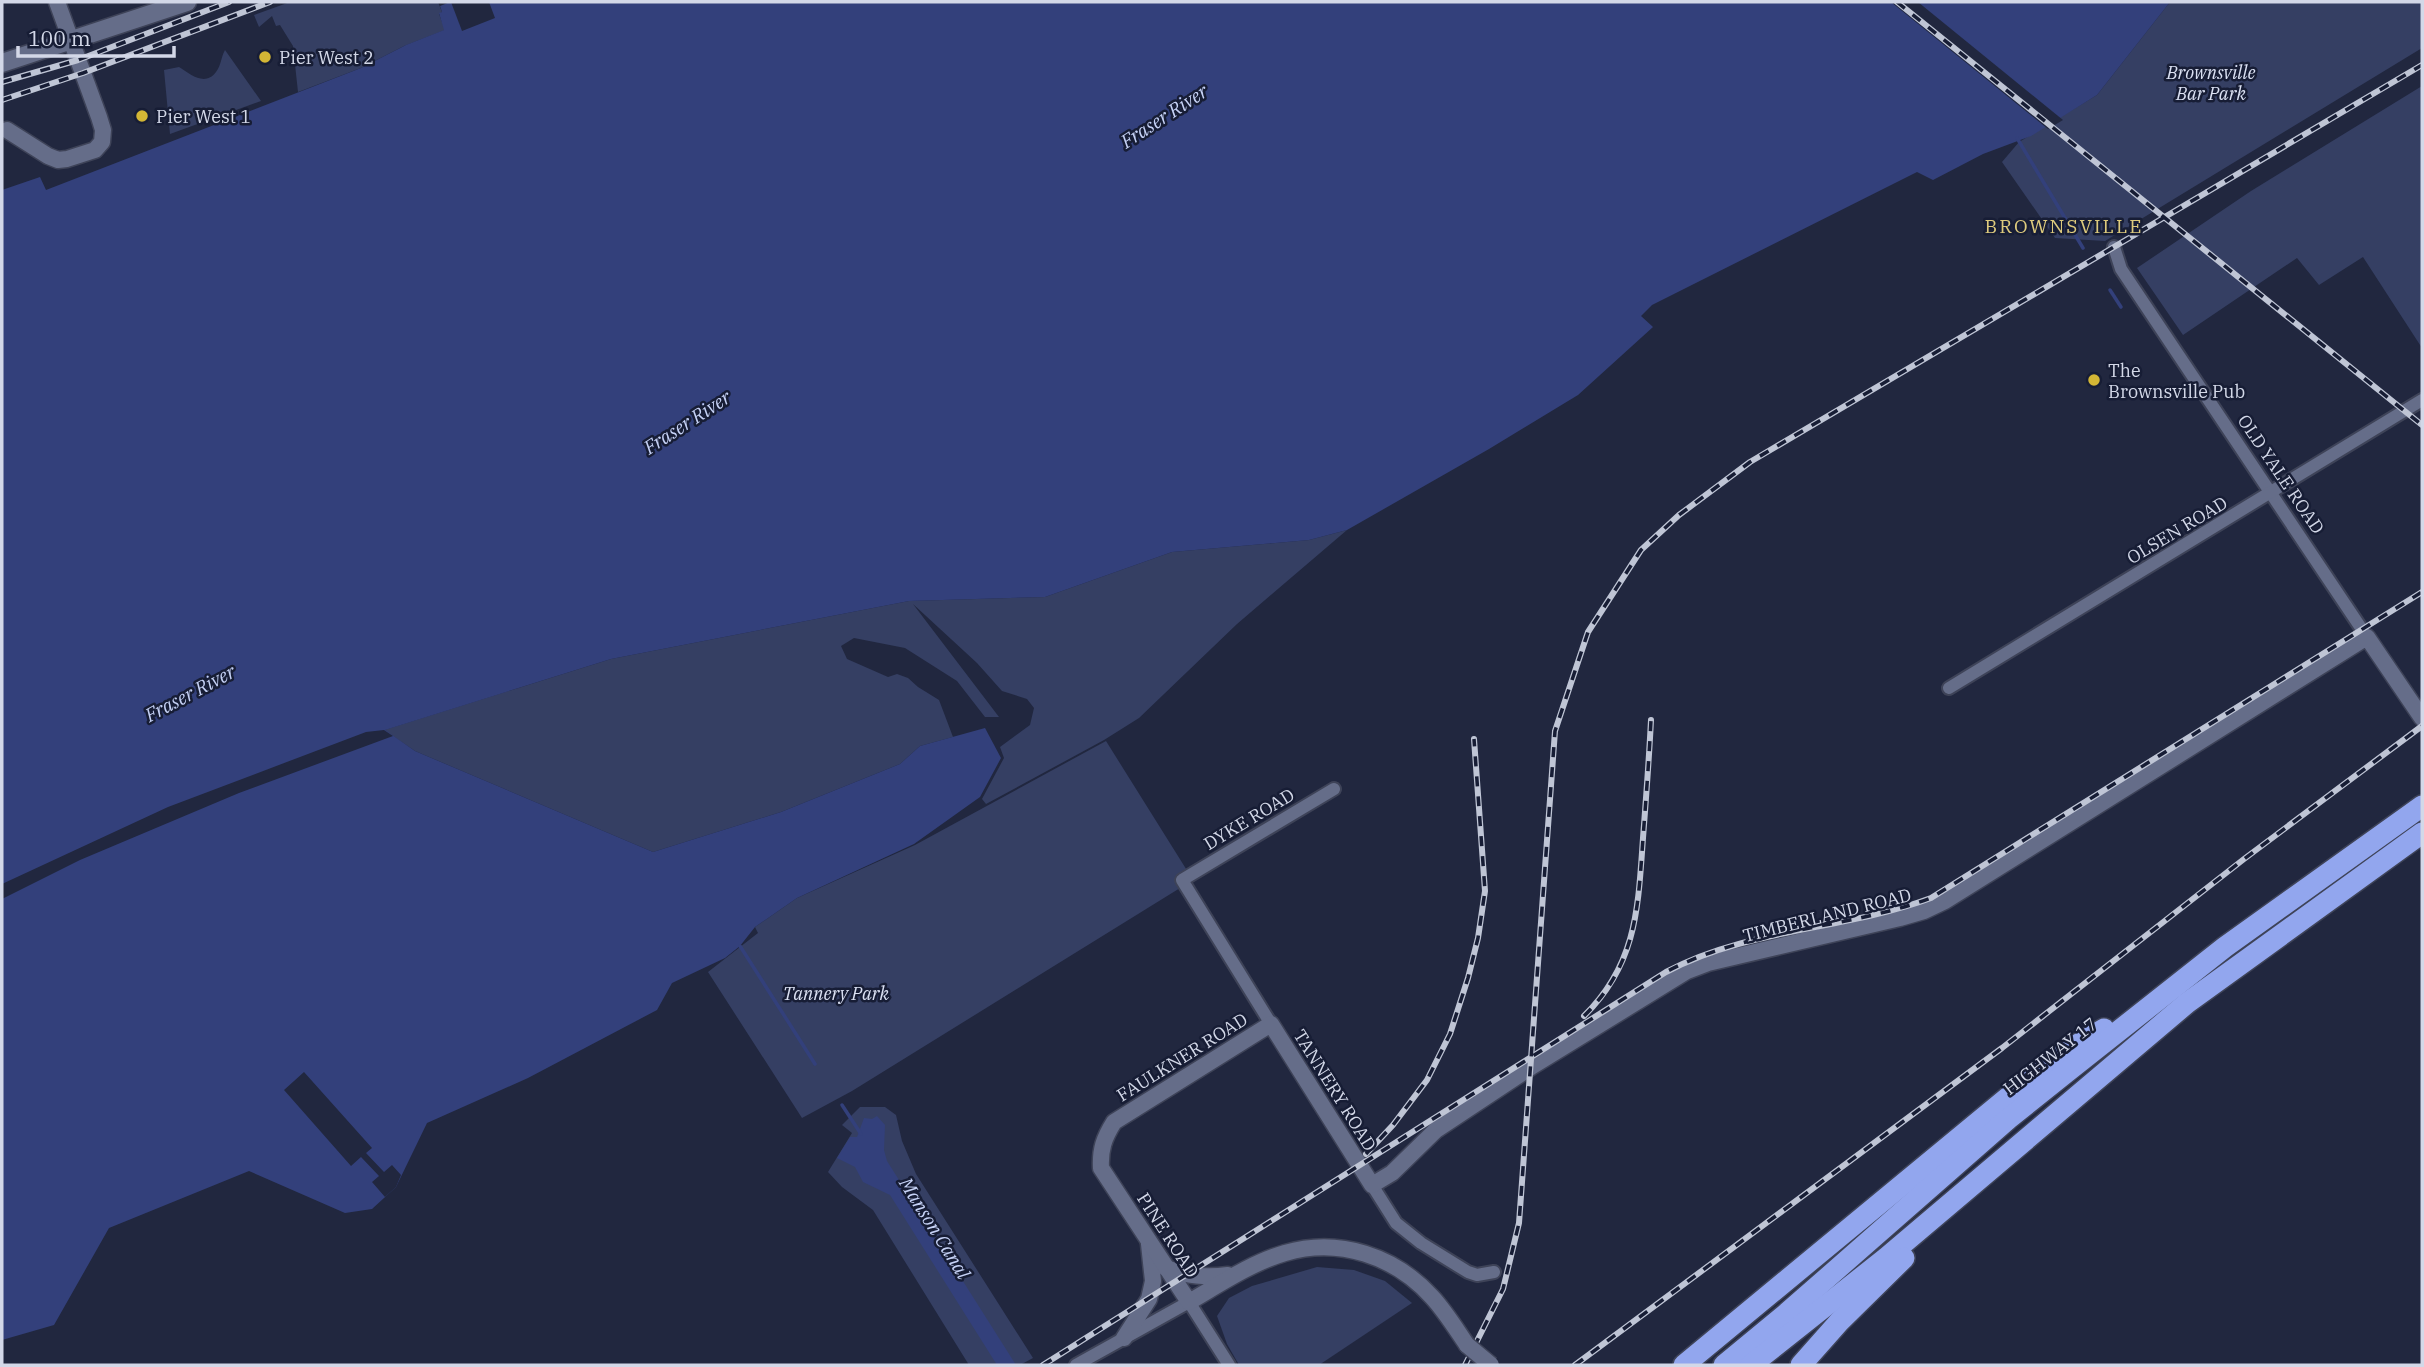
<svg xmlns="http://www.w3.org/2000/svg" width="2424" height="1367" font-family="'IBM Plex Serif',serif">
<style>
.green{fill:#353f63}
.water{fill:#33407b}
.pier{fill:#21273f}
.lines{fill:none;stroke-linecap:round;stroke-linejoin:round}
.stream{stroke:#33407b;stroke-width:3.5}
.minor-casing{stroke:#3e4358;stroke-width:16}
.tertiary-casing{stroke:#3e4358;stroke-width:19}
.secondary-casing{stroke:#3e4358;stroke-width:21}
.motorway-casing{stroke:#3e4358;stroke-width:24}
.minor{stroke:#656d89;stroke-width:12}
.tertiary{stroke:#656d89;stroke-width:16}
.secondary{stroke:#656d89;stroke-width:18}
.motorway{stroke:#92a6ee;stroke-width:21}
.rail-casing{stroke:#bfc5d5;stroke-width:6}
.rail{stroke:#171d35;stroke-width:3.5;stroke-dasharray:10;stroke-linecap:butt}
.tertiary-bridge-casing{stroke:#3e4358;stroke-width:19;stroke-linecap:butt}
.tertiary-bridge{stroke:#656d89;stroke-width:16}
.poi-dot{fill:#d3b635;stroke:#171d35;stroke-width:2.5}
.labels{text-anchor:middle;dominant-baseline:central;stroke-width:5;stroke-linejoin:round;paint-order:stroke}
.poi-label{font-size:18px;fill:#d3d8e8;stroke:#171d35;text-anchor:start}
.park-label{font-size:18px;font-style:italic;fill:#dbe1f3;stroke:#171d35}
.street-label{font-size:18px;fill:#d3d8e8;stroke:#171d35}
.water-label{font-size:19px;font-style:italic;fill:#c6d2f6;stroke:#171d35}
.neighbourhood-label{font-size:19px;letter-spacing:2px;fill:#ddca7d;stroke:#171d35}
</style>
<rect width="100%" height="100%" fill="#21273f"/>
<g class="green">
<polygon points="290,2 438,2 442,12 439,14 445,30 404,46 361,68 298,92 293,46 280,25 276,26 272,16 259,27 254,15"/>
<polygon points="2170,2 2422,2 2422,48 2105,241 2055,238 2002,162 2019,142 2097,95"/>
<path d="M225,50l36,51 -91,33 -6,-64 15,-3c11,7 26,20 37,5 5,-6 5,-15 9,-22z"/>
<polygon points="2422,86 2422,348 2363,257 2319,285 2297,258 2183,335 2137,268 2251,191"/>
<polygon points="1347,530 1237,624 1139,718 1104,740 986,804 982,799 1004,758 1000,747 1030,725 1034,708 1027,699 1002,691 977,663 913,604 999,717 985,717 957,681 905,648 854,638 841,646 847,659 888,677 897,674 908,678 918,687 939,700 953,737 920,746 900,764 781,812 653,852 415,751 384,730 611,659 909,601 1045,597 1172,552 1309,540"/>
<polygon points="1106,741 1193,880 852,1091 802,1118 708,972 758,933 755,927 797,898 915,845"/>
<polygon points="860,1107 885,1107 896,1115 902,1141 916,1174 1033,1358 1020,1365 969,1365 873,1210 842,1187 828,1172 852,1133 842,1125"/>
<polygon points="1317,1267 1354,1270 1385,1281 1412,1303 1319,1365 1239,1365 1227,1344 1217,1316 1229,1298 1252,1286"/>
</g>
<g class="water">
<polygon points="450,2 2170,2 2097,95 2031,136 1983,154 1933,180 1917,172 1652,305 1641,316 1653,327 1578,395 1489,449 1347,530 1309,540 1172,552 1045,597 909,601 611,659 385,730 415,751 653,852 781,812 900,764 920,746 985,728 1001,758 980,797 914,844 797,898 755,927 740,946 725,958 672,983 657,1010 528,1078 427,1123 396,1187 372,1209 345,1213 249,1171 109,1228 54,1325 2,1340 2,190 40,177 46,190 361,68 406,45 444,30 439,13 442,12 440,6"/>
<polygon points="877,1116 885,1125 884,1150 887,1161 1016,1365 997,1365 890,1195 863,1182 855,1167 837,1158 850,1137 857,1137 864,1118 872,1119"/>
</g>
<g class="pier">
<polygon points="451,2 489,2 495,18 462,31"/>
<polygon points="1891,2 1918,2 2063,120 2048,129"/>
<polygon points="384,730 393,736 239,793 80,860 2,899 2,884 168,807 366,732"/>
<polygon points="304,1072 372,1148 366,1153 384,1172 392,1165 401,1175 396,1187 385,1197 372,1182 379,1176 361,1157 351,1166 284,1090"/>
</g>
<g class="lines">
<g class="stream">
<polyline points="2017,138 2083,248"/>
<polyline points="2110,290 2121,307"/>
<polyline points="740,946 815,1064"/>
<polyline points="842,1105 861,1134"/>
</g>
<defs>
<g id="minor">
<polyline points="2114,247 2121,269 2367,637"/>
<polyline points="1949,688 2422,400"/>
<polyline points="1271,1024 1182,880 1334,789"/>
<polyline points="1372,1185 1396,1223 1421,1243 1468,1272 1477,1275 1494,1272"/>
<polyline points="1076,1365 1189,1302 1229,1365"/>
</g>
<g id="tertiary">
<polyline points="7,130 48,156 58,160 67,159 95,150 102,142 103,130 99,117 57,2"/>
<path d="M1166,1268c22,8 39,10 62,7"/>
<polyline points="1124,1338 1149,1299 1153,1281 1149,1244"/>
<path d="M1467,1345c-11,-16 -22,-34 -35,-48 -37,-41 -93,-60 -147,-44 -34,10 -65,31 -96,49l-88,-134c-1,-19 3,-30 13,-46l157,-98 101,161 20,-12 44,-43 95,-63 156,-96 21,-8 192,-45 24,-7 21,-10 422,-264 55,81"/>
</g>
<polyline id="secondary" points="2,63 187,2"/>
<g id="motorway">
<polyline points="1684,1365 2058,1056 2104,1029"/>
<polyline points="1724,1365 1787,1313 2008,1119 2068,1071 2225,947 2422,806"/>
<polyline points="1751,1365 1886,1258 2187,1003 2422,833"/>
<polyline points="1801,1365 1839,1322 1904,1258"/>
</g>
</defs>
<use href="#minor" class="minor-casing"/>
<use href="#tertiary" class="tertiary-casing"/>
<use href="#secondary" class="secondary-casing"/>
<use href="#motorway" class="motorway-casing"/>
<use href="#minor" class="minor"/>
<use href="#tertiary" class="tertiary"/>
<use href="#secondary" class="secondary"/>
<use href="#motorway" class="motorway"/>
<defs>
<g id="rail">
<polyline points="1897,2 2422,425"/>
<polyline points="2,82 78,60 229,2"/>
<polyline points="2,100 83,73 270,2"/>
<path d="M1584,1016c53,-52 54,-108 59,-178 3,-39 6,-78 8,-118"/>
<polyline points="1366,1154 1393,1125 1427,1080 1450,1034 1468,978 1478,938 1485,891 1474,739"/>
<path d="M1043,1365l623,-393c82,-44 179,-42 265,-74l491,-306"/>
<polyline points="1465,1365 1503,1289 1519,1223 1555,731 1588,632 1641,550 1679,515 1750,462 2422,65"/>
<polyline points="1575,1365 2002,1048 2244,859 2422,726"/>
</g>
</defs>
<use href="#rail" class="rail-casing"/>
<use href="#rail" class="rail"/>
<defs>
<polyline id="tertiary-bridge" points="1467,1345 1491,1365"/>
</defs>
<use href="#tertiary-bridge" class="tertiary-bridge-casing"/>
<use href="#tertiary-bridge" class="tertiary-bridge"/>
</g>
<g class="poi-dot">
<circle cx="265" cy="57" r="7"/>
<circle cx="142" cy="116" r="7"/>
<circle cx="2094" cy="380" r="7"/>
</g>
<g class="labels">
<g class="poi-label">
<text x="279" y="57">Pier West 2</text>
<text x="156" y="116">Pier West 1</text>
<text x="2108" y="370">The<tspan x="2108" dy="21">Brownsville Pub</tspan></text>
</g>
<g class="park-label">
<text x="2211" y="72">Brownsville<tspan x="2211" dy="21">Bar Park</tspan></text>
<text x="836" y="993">Tannery Park</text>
</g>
<g class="street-label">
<text transform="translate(2281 474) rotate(56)">OLD YALE ROAD</text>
<text transform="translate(2177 530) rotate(-31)">OLSEN ROAD</text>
<text transform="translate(1249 819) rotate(-31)">DYKE ROAD</text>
<text transform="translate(1827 915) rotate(-14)">TIMBERLAND ROAD</text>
<text transform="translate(2050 1056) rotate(-38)">HIGHWAY 17</text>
<text transform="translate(1182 1057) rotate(-32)">FAULKNER ROAD</text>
<text transform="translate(1335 1090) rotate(58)">TANNERY ROAD</text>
<text transform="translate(1168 1235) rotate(57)">PINE ROAD</text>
</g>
<g class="water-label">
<text transform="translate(1164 116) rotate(-33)">Fraser River</text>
<text transform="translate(687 422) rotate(-33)">Fraser River</text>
<text transform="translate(190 693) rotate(-28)">Fraser River</text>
<text transform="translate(935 1228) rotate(58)">Manson Canal</text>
</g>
<g class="neighbourhood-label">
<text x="2064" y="226">BROWNSVILLE</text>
</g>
</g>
<rect width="2424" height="1367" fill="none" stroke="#d3d8e8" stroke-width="7"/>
<path d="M18 46v10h156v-10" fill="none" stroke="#d3d8e8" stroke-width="3.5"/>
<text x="28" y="46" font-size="21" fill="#d3d8e8" stroke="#171d35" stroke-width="5" paint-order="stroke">100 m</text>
</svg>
